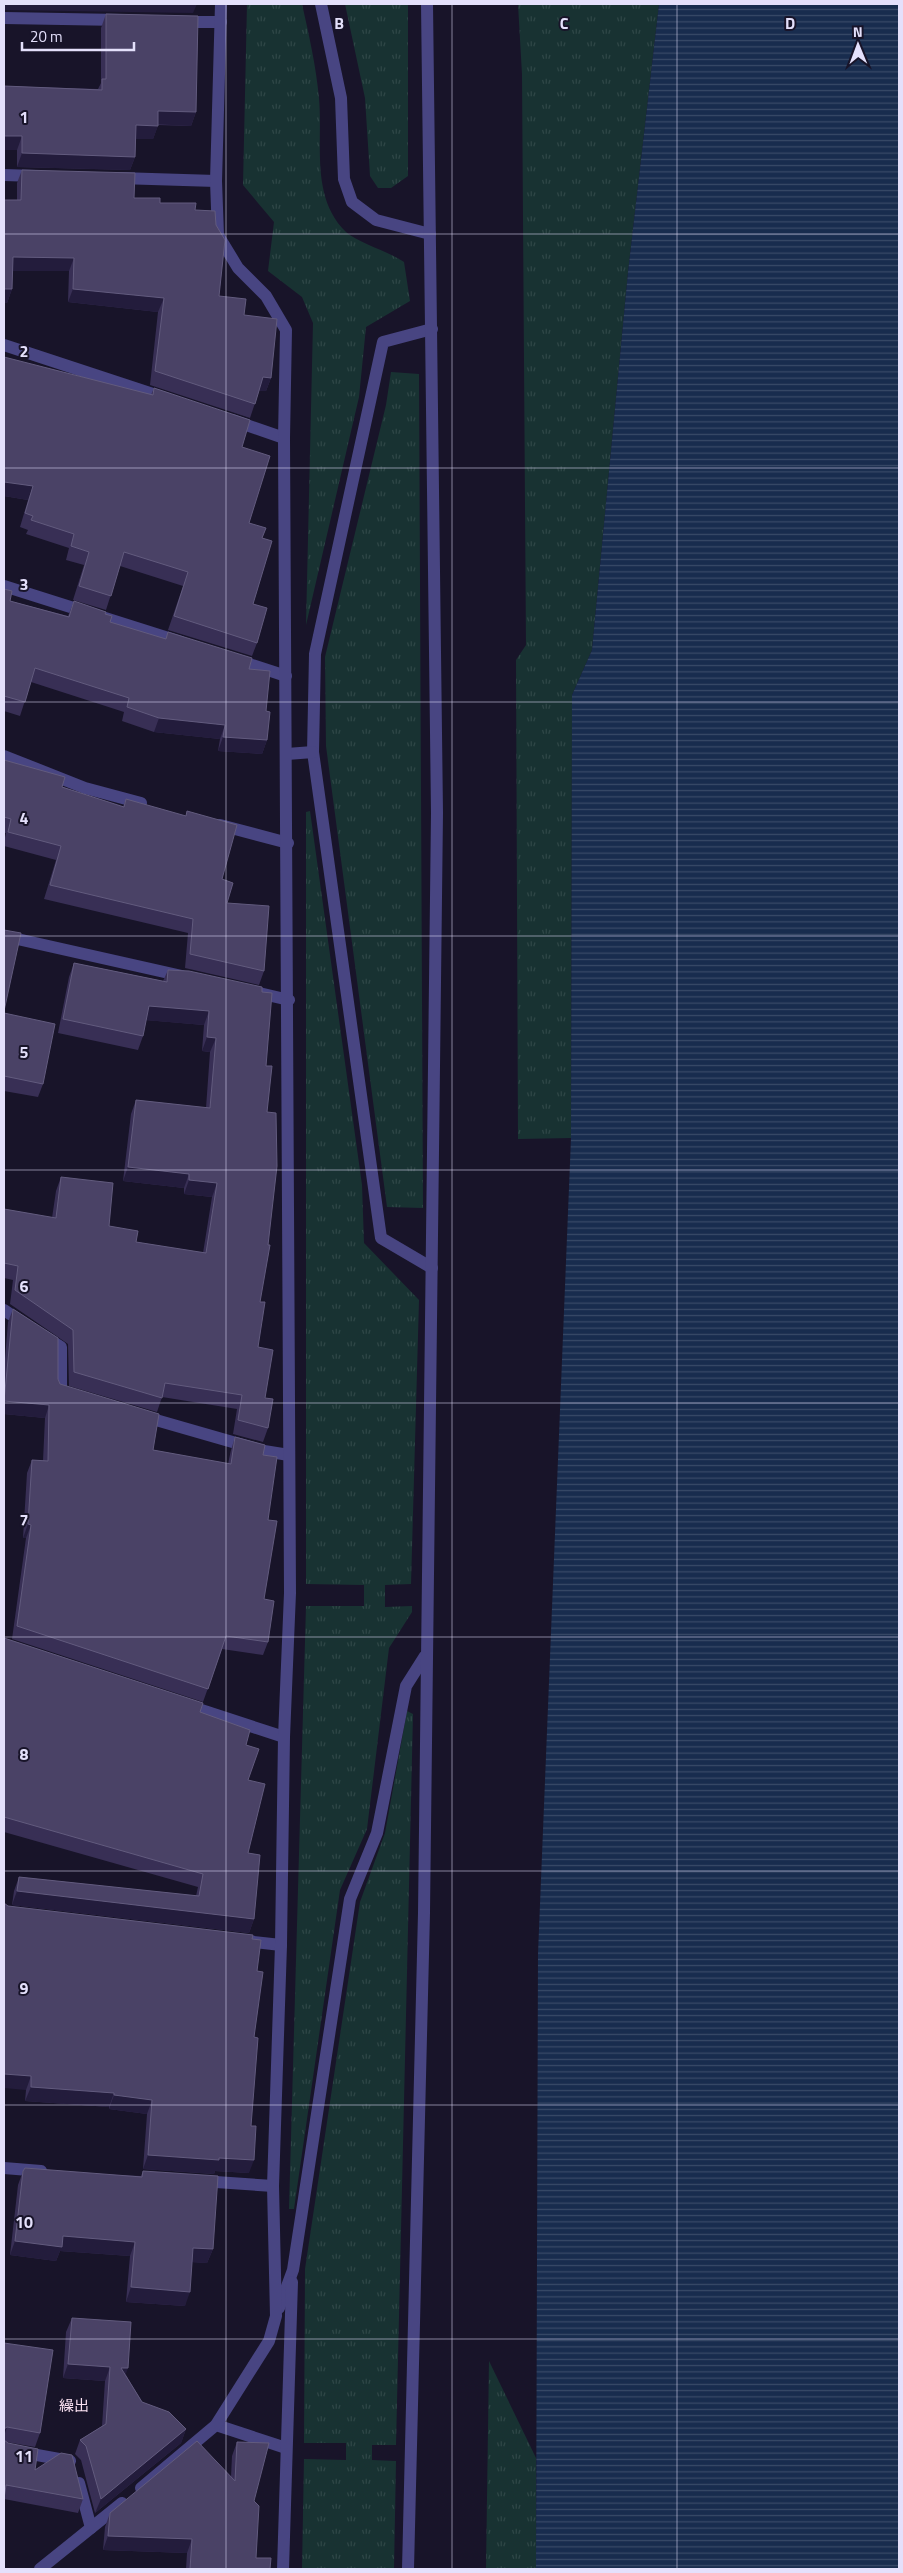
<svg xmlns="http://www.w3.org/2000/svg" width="903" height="2573" font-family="'Titillium Web','Noto Sans JP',sans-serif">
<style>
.grass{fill:url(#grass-tufts)}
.water{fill:url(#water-rules)}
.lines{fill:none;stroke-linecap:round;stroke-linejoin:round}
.minor{stroke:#484582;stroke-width:12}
.wall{fill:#382f55}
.shaded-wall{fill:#231c3c}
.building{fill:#4a4266;stroke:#625b7e}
.grid{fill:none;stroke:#e4e0fb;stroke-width:1;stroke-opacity:0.55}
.labels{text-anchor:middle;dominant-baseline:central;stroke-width:4;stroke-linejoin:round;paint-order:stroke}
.neighbourhood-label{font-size:15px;fill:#fbe2f2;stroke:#181429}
.grid-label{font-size:16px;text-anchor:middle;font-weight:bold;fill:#e4e0fb;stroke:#181429;stroke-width:4;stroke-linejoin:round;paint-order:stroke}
</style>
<defs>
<pattern id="grass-tufts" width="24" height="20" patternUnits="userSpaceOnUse" patternTransform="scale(1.25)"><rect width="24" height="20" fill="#183232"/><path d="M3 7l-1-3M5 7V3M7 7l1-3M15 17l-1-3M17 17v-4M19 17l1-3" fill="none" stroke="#2e4646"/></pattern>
<pattern id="water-rules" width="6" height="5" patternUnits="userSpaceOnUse" patternTransform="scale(1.25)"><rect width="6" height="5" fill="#182c4e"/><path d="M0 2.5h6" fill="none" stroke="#394a68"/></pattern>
</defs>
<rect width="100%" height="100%" fill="#181429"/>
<g class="grass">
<path d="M247,4h55c7,31 14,62 17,94 4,45 -9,99 27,134 12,11 42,19 58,30l6,39 -44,26 -7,70 -53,228 7,-302 -11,-26 -34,-26 6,-49 -31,-37z"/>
<polygon points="345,4 408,4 408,176 391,188 378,188 370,176 365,98"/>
<polygon points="518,4 659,4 628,272 592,650 572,695 571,1138 518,1139 516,660 526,645 522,74"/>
<polygon points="391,372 419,374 423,1208 387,1207 326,746 325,657 386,405"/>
<polygon points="310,811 362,1185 364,1243 419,1300 411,1584 385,1585 385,1607 412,1606 412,1612 389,1648 367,1829 340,1890 294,2209 289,2209 306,1606 364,1606 364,1585 306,1584 306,812"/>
<polygon points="407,1711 413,1714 396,2445 372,2445 372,2460 396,2461 394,2569 302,2569 304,2459 346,2460 346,2443 304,2443 305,2269 360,1902 385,1833"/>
<polygon points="489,2361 536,2458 536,2569 486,2569"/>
</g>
<polygon class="water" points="659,4 899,4 899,2569 536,2569 538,1954 571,1138 572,695 592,650 628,272"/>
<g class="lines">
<g class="minor">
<polyline points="321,4 341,98 344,179 352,202 376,220 430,234"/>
<polyline points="4,18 121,20"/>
<polyline points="181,22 221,22"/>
<polyline points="4,175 36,176"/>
<polyline points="119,178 216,181"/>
<polyline points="432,329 383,342 315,654 313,752 381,1238 432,1268"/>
<polyline points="4,345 168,399"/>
<polyline points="232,420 284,438"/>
<polyline points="4,586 181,642"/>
<polyline points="234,659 286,676"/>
<polyline points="287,754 313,752"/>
<polyline points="4,756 85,788 141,803"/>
<polyline points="220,825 288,843"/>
<polyline points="4,936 182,976"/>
<polyline points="255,992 289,1000"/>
<polyline points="4,1310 25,1324"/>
<polyline points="44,1336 61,1347 61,1392 70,1394"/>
<polyline points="142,1416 264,1451 289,1455"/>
<polyline points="186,1705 284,1737"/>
<polyline points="246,1941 281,1945"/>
<polyline points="4,2168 41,2171"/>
<polyline points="201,2181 273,2186"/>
<polyline points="279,2308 293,2270 350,1899 377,1833 406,1686 425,1656"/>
<polyline points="216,2425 286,2448"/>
<polyline points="4,2449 70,2461"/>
<polyline points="79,2483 91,2528"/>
<polyline points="141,2488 216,2425 269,2341 276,2316 273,2186 281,1945 284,1737 290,1593 284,438 286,330 266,296 238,268 218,235 216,181 221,4"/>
<polyline points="40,2569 122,2503"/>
<polyline points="283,2569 292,2282"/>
<polyline points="408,2569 424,1913 437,813 427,4"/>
</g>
</g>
<g class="wall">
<polygon points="106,14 196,112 191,126 158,125 153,139 136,139 135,157 130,170 17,167 17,150 4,150 4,86 98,89 101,83 101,28"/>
<polygon points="22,170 134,198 195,210 219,296 244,315 271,378 266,391 259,391 250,418 150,385 158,312 68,302 69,271 12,271 12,289 7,303 4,302 4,200 17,200 17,183"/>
<polygon points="154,388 242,447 249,523 262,538 253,604 257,643 252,656 168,630 183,586 120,566 106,610 73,600 84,565 66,560 69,548 26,534 28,530 20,527 28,500 4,496 151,395"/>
<polygon points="4,589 10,601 68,616 74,601 105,614 110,622 249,669 266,711 267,740 262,754 218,751 220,739 154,732 122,721 124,712 31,682 20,716 4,711"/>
<polygon points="4,760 62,787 123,807 126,799 222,879 227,903 264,971 259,985 185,968 188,933 44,899 56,860 4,846 4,842 6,833 4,833"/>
<polygon points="74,963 163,981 168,970 262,992 267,1112 260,1302 258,1347 265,1398 268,1428 263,1442 233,1434 237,1409 162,1397 157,1412 69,1386 68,1344 10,1304 13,1280 4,1278 4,1209 52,1218 56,1191 61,1177 109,1226 136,1242 203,1253 212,1197 184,1194 184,1188 123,1181 131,1114 136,1100 206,1108 210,1052 202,1051 204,1025 146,1020 143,1036 138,1050 58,1033 69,977"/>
<polygon points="4,1013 43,1084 38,1097 4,1091"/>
<polygon points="13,1309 58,1379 60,1384 153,1450 228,1464 231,1450 235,1437 263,1455 268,1520 264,1599 268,1642 263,1655 222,1649 203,1702 12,1639 26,1538 23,1538 27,1473 32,1460 43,1461 45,1418 4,1414 4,1371 8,1322"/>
<polygon points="4,1638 200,1712 246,1745 248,1780 248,1853 254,1919 249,1933 12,1905 14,1891 19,1877 196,1896 198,1887 4,1832"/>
<polygon points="8,1906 252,1939 257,1971 254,2037 249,2173 215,2171 214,2174 143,2169 147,2114 109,2109 109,2107 25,2101 26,2090"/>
<polygon points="23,2171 141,2176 143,2171 213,2249 207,2263 192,2262 185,2306 126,2302 130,2256 60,2251 56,2261 10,2255 18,2185"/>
<polygon points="72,2318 126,2375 142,2402 186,2429 181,2443 95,2513 81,2460 75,2454 80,2440 102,2426 105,2381 63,2378 66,2332"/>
<polygon points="4,2343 40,2433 35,2447 6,2442 35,2470 83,2499 78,2513 4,2499"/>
<polygon points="237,2442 254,2501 256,2558 270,2569 186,2569 187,2553 103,2550 105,2527 110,2513 231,2477 232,2456"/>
</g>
<g class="shaded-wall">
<polygon points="4,4 197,4 193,13 4,10"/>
<polygon points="158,111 196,112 191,126 153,124"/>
<polygon points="136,125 158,126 153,139 131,139"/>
<polygon points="4,136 22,136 17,150 4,150"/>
<polygon points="22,153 135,157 130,170 17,167"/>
<polygon points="13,257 74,258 69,271 8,271"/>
<polygon points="4,289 12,289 7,303 4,302"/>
<polygon points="73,289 164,298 158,312 68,302"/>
<polygon points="263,377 271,378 266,391 258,391"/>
<polygon points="4,482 33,486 28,500 4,496"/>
<polygon points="159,718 225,725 220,739 154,732"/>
<polygon points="223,737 267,740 262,754 218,751"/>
<polygon points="149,1006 209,1011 204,1025 144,1020"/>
<polygon points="207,1037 216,1038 210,1052 202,1051"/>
<polygon points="128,1167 189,1174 184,1188 123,1181"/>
<polygon points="189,1180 217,1183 212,1197 184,1194"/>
<polygon points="4,1401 49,1405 45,1418 4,1414"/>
<polygon points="28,1524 31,1525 26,1538 23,1538"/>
<polygon points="17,1891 254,1919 249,1933 12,1905"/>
<polygon points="4,2074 31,2076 26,2090 4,2088"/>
<polygon points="31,2087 114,2093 109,2107 25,2101"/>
<polygon points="114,2095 152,2100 147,2114 109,2109"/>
<polygon points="148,2155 219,2158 254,2160 249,2173 215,2171 214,2174 143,2169"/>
<polygon points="63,2236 135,2242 130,2256 60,2251 56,2261 10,2255 15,2241"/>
<polygon points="193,2248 213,2249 207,2263 188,2262"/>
<polygon points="131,2287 190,2292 185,2306 126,2302"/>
<polygon points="68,2364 110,2367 105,2381 63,2378"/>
<polygon points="121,2368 128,2368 123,2382"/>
<polygon points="7,2427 4,2436 4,2429"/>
<polygon points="186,2429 181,2443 95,2513 101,2499"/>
<polygon points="108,2536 192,2539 187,2553 103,2550"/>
</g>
<g class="building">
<polygon points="106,14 198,16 196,112 158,111 158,126 136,125 135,157 22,153 22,136 4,136 4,86 102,90 102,79 106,79"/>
<polygon points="22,170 135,173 134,198 160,198 160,203 196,203 195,210 215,211 216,225 225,240 219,296 246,299 244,315 277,319 271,378 263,377 255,404 155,371 164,298 73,289 74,258 13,257 12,289 4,289 4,200 21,200"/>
<polygon points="4,357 153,395 154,388 250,420 242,447 270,456 249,523 266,528 262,538 272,541 253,604 267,608 257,643 174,616 188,572 124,552 111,596 79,586 89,552 71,546 74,534 31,520 33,516 25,513 33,486 4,482"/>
<polygon points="4,589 12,591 10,601 69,617 74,601 106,612 105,614 112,616 110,622 166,639 168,632 252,658 249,669 270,671 266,711 270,712 267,740 223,737 225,725 159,718 127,707 129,698 35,668 25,702 4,696"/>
<polygon points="4,760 65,777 62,787 124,807 126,799 186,816 187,811 237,825 222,879 233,883 227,903 269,906 264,971 190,954 193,919 50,885 61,846 8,832 11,819 4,817"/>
<polygon points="4,930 21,933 4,1011"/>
<polygon points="74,963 167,982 168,970 189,971 262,987 262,992 272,993 266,1066 272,1066 267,1112 276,1113 277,1166 268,1245 270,1245 260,1302 265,1302 258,1347 273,1350 265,1398 273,1399 268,1428 238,1420 242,1395 165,1383 162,1398 74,1372 73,1330 15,1290 18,1266 4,1263 4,1209 56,1218 61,1177 113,1183 109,1226 138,1231 136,1242 206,1253 217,1183 189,1180 189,1174 128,1167 136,1100 210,1108 216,1038 207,1037 209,1011 149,1006 143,1036 63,1019"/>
<polygon points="4,1013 55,1024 43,1084 4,1076"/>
<polygon points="13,1309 58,1338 58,1379 60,1384 159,1414 153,1450 231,1464 235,1437 265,1445 263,1455 277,1457 268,1520 277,1521 264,1599 274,1601 268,1642 226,1636 208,1689 17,1626 31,1525 28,1524 32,1460 48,1461 49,1405 4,1401"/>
<polygon points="4,1638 203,1703 200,1712 250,1730 246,1745 259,1749 248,1780 265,1784 248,1853 260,1855 254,1919 17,1891 19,1877 199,1896 203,1874 4,1817"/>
<polygon points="4,1903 8,1906 253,1935 252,1939 261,1940 257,1971 263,1972 254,2037 258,2038 251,2126 256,2126 254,2160 219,2158 219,2160 148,2155 152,2100 114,2095 114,2093 31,2087 31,2076 4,2074"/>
<polygon points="25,2168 142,2177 143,2171 218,2176 213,2249 193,2248 190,2292 131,2287 135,2242 63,2236 62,2247 15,2241 23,2171"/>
<polygon points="72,2318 131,2322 128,2368 121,2368 142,2402 169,2412 186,2429 101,2499 86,2446 80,2440 106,2424 110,2367 68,2364"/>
<polygon points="4,2343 53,2350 40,2433 7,2427 4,2429"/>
<polygon points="4,2440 8,2443 38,2449 35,2470 61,2453 72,2455 83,2499 6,2485 4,2499"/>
<polygon points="197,2441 235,2481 237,2442 269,2443 254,2501 259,2506 256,2558 271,2558 270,2569 190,2569 192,2539 108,2536 110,2513"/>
</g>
<path class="grid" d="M226,4v2565M452,4v2565M677,4v2565M4,234h895M4,468h895M4,702h895M4,936h895M4,1170h895M4,1403h895M4,1637h895M4,1871h895M4,2105h895M4,2339h895"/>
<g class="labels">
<g class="neighbourhood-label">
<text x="74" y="2405">繰出</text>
</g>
</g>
<g class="grid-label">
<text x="339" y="29">B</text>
<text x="564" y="29">C</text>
<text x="790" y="29">D</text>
<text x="24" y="123">1</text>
<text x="24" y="357">2</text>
<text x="24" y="590">3</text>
<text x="24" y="824">4</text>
<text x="24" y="1058">5</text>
<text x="24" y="1292">6</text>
<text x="24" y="1526">7</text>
<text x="24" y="1760">8</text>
<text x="24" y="1994">9</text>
<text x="24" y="2228">10</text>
<text x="24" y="2462">11</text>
</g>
<rect width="903" height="2573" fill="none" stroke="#e4e0fb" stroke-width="10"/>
<g transform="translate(858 45) rotate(359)" stroke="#181429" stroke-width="4" paint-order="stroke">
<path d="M0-4L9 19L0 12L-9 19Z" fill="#e4e0fb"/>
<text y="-8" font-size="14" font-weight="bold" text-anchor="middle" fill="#e4e0fb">N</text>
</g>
<path d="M22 42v8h112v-8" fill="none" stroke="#e4e0fb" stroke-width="2.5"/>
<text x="30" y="42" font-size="15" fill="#e4e0fb" stroke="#181429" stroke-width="4" paint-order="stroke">20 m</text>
</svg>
